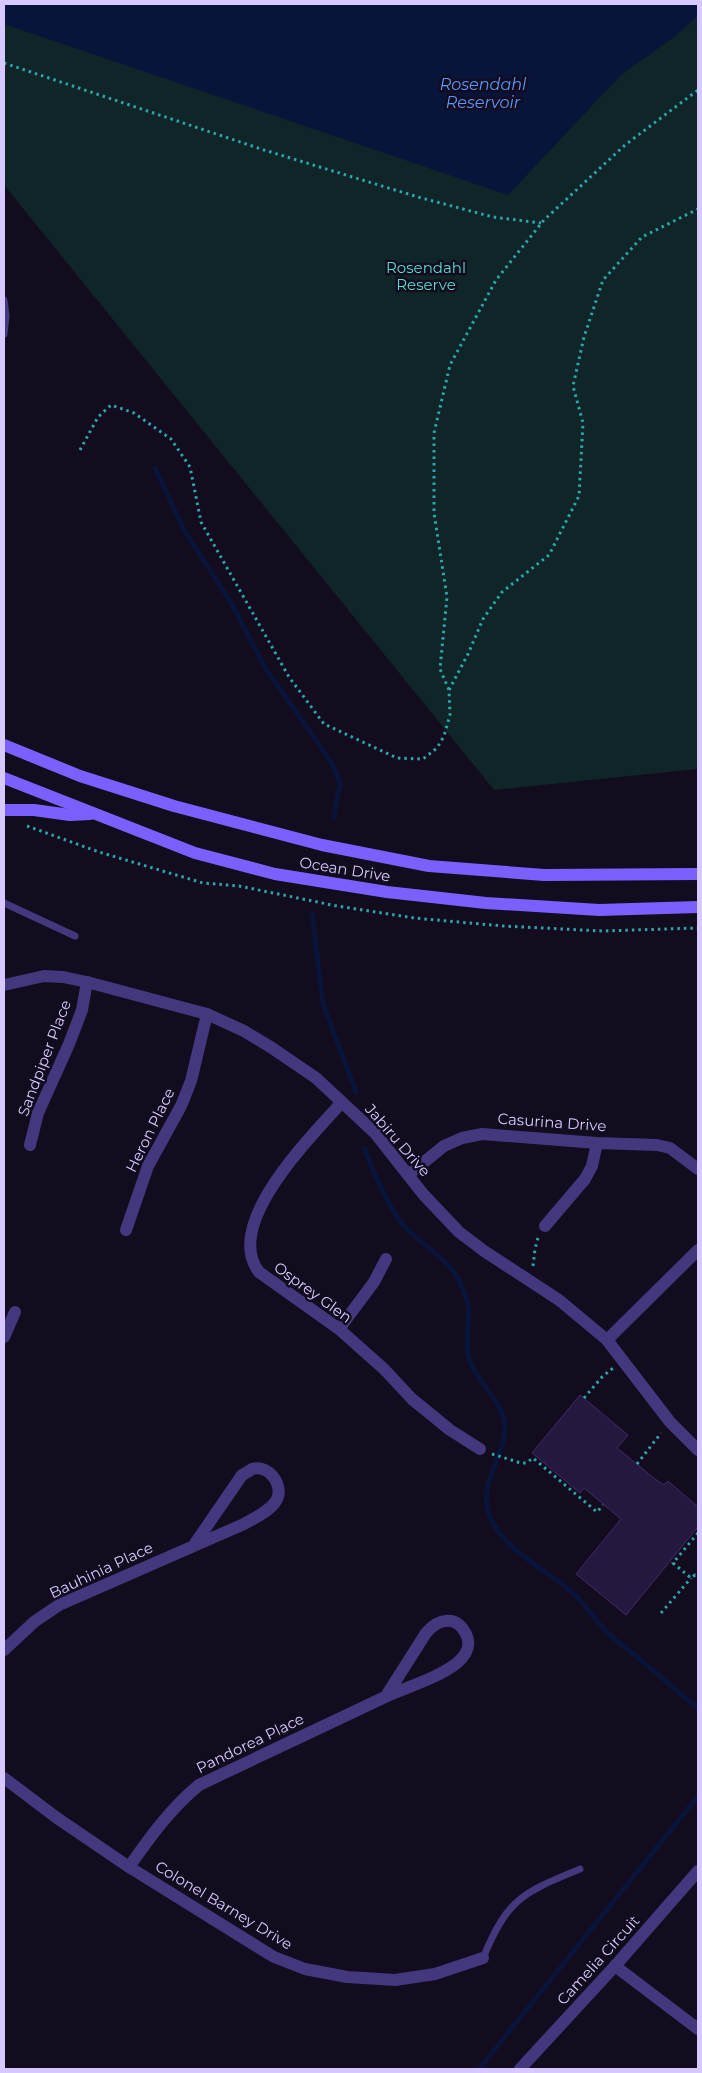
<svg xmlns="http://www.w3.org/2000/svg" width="702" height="2073" font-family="Montserrat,sans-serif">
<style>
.green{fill:#0f2528}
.water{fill:#09143a}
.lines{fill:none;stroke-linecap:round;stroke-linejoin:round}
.stream{stroke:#09143a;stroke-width:5}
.building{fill:#25183f;stroke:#402a6b}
.path{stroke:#2da5af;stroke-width:3;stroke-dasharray:2.5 4;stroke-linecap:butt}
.service{stroke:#43377d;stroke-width:7}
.minor{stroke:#43377d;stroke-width:12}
.secondary{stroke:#7b60ff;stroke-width:12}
.labels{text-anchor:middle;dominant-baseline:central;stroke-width:5;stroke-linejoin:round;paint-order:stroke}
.park-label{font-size:15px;fill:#56ded0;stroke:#120c1e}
.street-label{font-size:15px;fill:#d7c9ff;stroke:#120c1e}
.water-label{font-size:16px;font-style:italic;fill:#5799ff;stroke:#120c1e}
</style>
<rect width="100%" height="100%" fill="#120c1e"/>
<polygon class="green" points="4,4 698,4 698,769 494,790 4,185"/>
<polygon class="water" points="4,4 698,4 698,16 674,37 621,75 508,195 4,24"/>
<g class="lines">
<g class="stream">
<polyline points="155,468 185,532 230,601 266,669 332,763 340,783 334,817"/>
<polyline points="312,914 323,1004 356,1092"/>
<path d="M364,1148c9,23 26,65 44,82 18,18 45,32 54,57 2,6 5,12 6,18 3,18 -5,40 2,56 8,24 37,43 35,70 -2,26 -23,50 -18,76 8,40 60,62 87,87 12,11 20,25 32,37 8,9 19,16 29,24 21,18 42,36 63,53"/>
<polyline points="479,2069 698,1796"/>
</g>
</g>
<polygon class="building" points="580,1395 628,1435 617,1448 655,1479 664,1485 668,1481 698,1507 698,1527 626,1615 576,1574 621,1519 584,1488 580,1493 532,1453"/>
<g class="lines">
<g class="path">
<polyline points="4,63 264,150 418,197 493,217 541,223"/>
<polyline points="80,450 98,417 111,405 134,413 171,439 190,467 201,522 289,677 324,724 397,758 423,759 437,748 444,736 450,715 449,690 440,669 447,597 434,513 434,433 450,365 496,280 544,220 625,145 698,90"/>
<polyline points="449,690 468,654 483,619 502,592 549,555 579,496 583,423 573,386 584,337 603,280 642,237 698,209"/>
<polyline points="27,826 99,852 203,883 239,886 337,906 414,918 503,926 602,931 698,928"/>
<polyline points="533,1266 535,1249 538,1238"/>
<polyline points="584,1398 602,1377 613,1368"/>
<polyline points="492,1454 521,1463 526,1463 533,1458 597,1512 603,1505"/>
<polyline points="637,1464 661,1433"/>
<polyline points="698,1533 673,1563 691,1578 695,1575 698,1578"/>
<polyline points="661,1613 691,1578"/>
</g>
<g class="service">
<polyline points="4,300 6,316 4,334"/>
<polyline points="4,903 75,936"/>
<path d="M483,1958c25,-60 39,-65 97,-89"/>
</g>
<g class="minor">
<polyline points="4,985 44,976 63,977 87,982 207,1014 244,1031 272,1048 316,1078 375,1133 423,1194 459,1232 484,1251 559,1300 607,1340 670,1422 698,1450"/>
<path d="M342,1102c-30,34 -120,122 -83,170l80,57 45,40 28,30 38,31 30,19"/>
<polyline points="30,1145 38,1113 69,1044 82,1010 87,982"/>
<polyline points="408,1175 444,1146 462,1138 482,1134 597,1143 657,1145 670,1148 698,1169"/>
<polyline points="545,1226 585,1179 592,1166 597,1143"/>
<polyline points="126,1230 148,1166 181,1106 191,1081 207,1014"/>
<polyline points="339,1329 374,1282 386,1259"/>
<polyline points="4,1337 15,1312"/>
<polyline points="607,1340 698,1250"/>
<path d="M4,1650l30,-28 25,-17 185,-81c10,-6 25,-12 32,-23 9,-14 -6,-37 -24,-32 -3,2 -7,5 -10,6l-48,70"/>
<polyline points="4,1778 57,1818 129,1867 274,1957 305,1969 347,1977 395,1980 435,1974 483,1958"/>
<path d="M129,1867c21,-30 42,-59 70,-82 62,-29 124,-59 186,-88 22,-10 53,-19 72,-34 9,-8 15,-17 9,-29 -10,-20 -28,-15 -40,-1l-40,63"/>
<polyline points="615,1966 698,2029"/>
<polyline points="520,2069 615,1966 698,1871"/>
</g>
<g class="secondary">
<polyline points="4,745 80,776 174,806 322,845 429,866 544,875 698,874"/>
<polyline points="4,778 195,853 275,874 387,892 486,903 599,910 698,907"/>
<polyline points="4,810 34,810 70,815 90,814"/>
</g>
</g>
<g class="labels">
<g class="park-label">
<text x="426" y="267">Rosendahl<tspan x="426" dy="17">Reserve</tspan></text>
</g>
<g class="street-label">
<text transform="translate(345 869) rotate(9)">Ocean Drive</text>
<text transform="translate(44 1058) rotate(-69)">Sandpiper Place</text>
<text transform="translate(552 1122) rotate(4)">Casurina Drive</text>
<text transform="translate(150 1130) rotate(-64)">Heron Place</text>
<text transform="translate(398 1140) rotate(49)">Jabiru Drive</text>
<text transform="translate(313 1292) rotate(36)">Osprey Glen</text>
<text transform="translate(101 1570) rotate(-25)">Bauhinia Place</text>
<text transform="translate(250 1743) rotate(-26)">Pandorea Place</text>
<text transform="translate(224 1905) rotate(31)">Colonel Barney Drive</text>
<text transform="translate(598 1960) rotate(-48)">Camelia Circuit</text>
</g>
<g class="water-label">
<text x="483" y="84">Rosendahl<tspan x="483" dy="18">Reservoir</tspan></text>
</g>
</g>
<rect width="702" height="2073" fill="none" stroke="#d7c9ff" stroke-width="10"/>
</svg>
